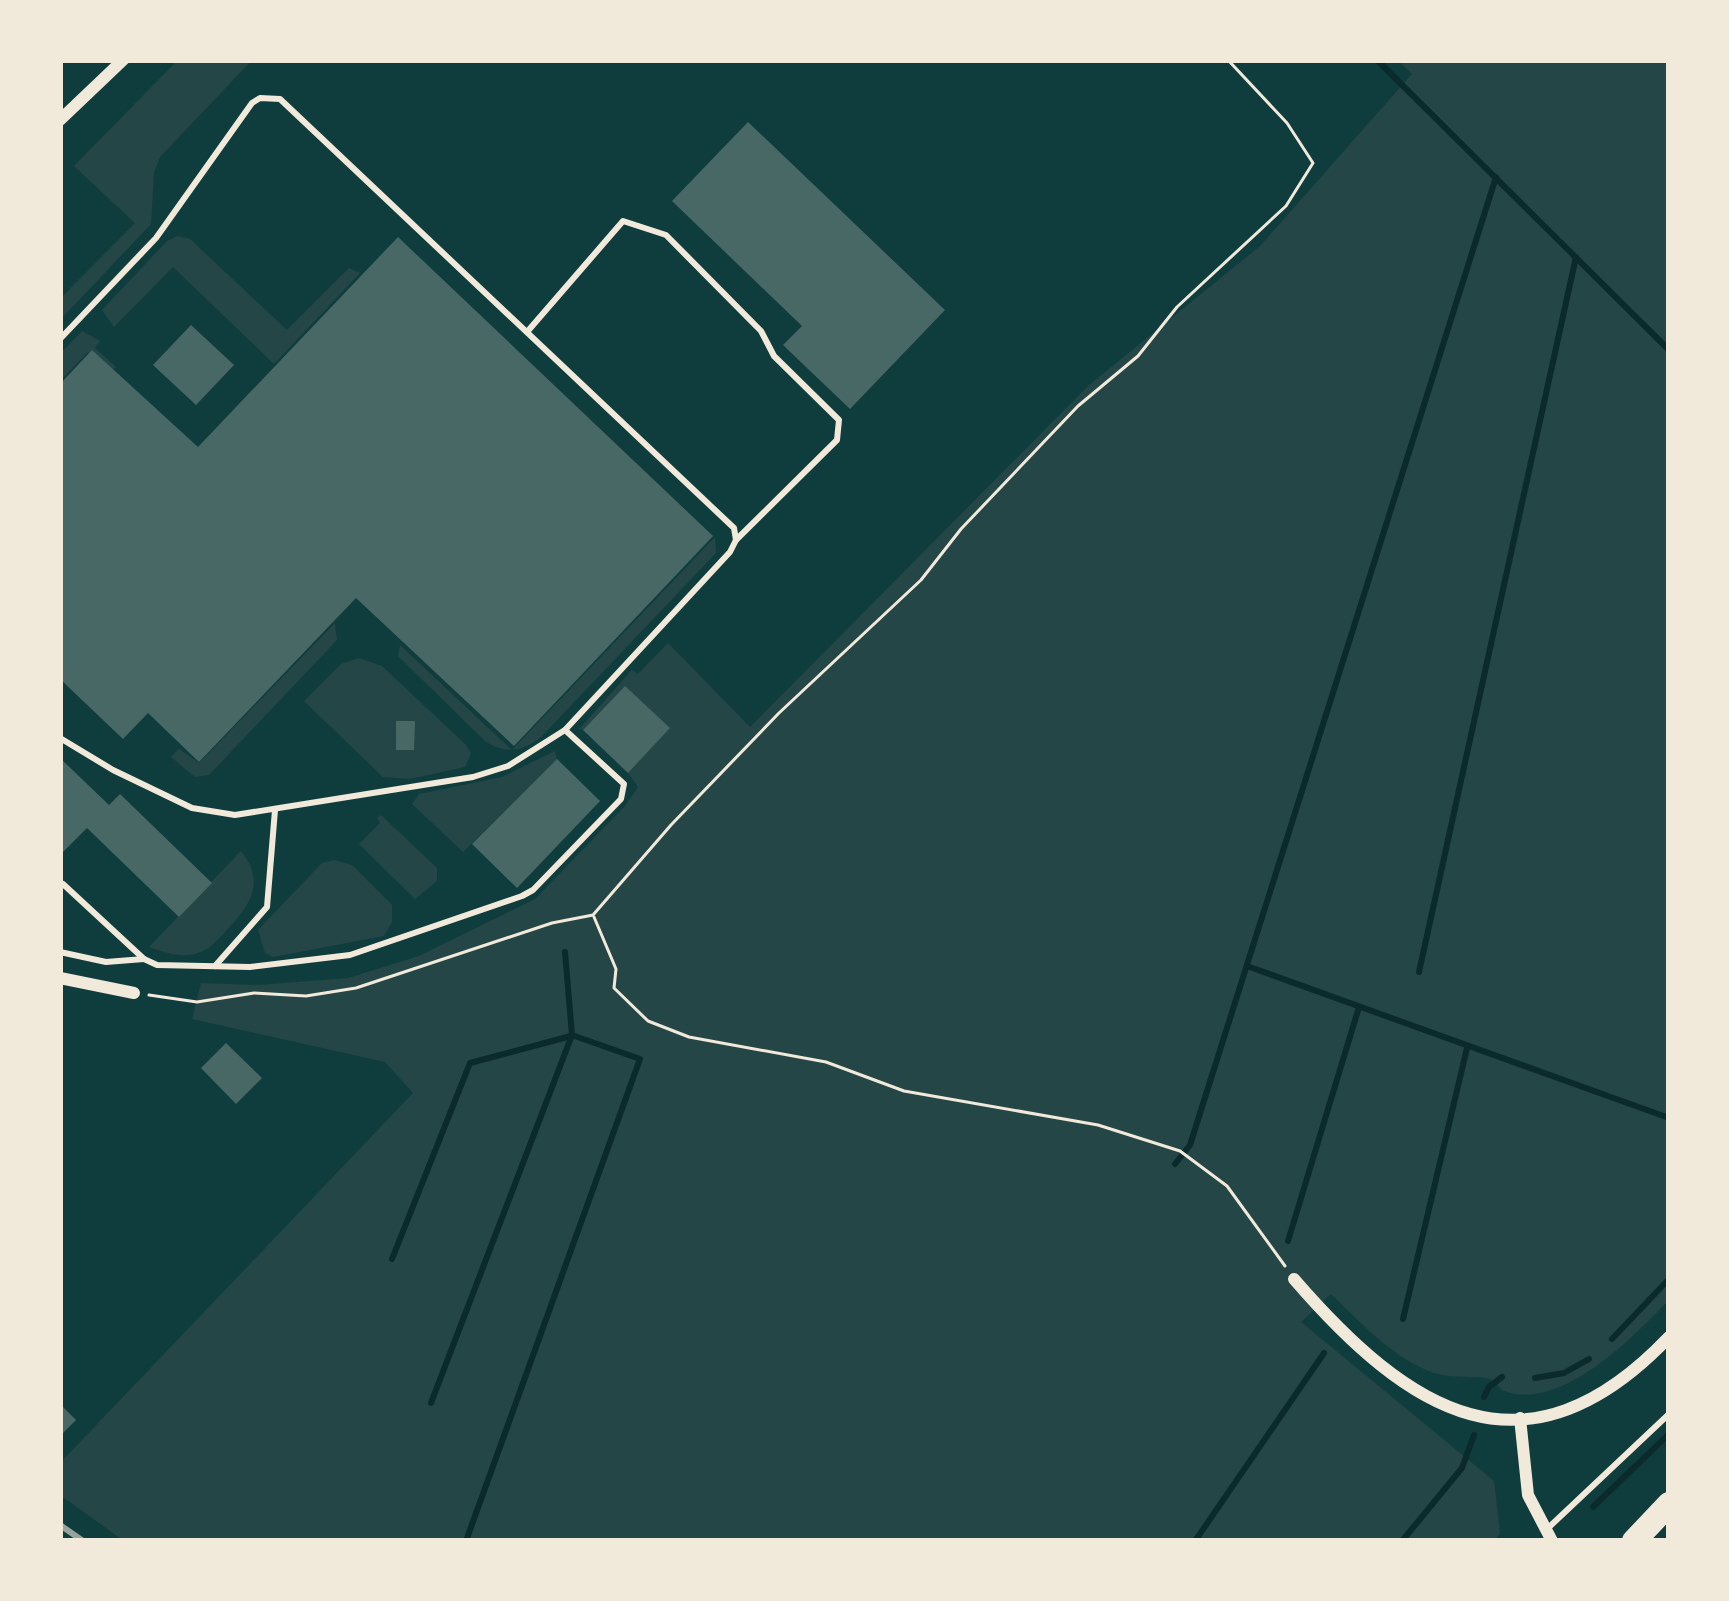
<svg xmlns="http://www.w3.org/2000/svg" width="1729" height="1601" font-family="'Source Sans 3',sans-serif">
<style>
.green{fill:#244646}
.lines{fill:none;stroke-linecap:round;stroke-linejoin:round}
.stream{stroke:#0a2a2b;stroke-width:6}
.building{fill:#486865}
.path{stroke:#f1e9da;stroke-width:3}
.service{stroke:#f1e9da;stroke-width:6}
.minor{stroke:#f1e9da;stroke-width:12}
.motorway{stroke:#f1e9da;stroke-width:24}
.rail{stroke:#97a49c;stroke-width:6}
</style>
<rect width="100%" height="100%" fill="#0f3d3e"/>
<g class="green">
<polygon points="178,60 252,60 160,157 154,173 151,224 60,320 60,299 135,223 74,166"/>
<path d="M1397,60h272v1240c-35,36 -107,112 -165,91 -5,-3 -8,-10 -14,-12 -14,-4 -36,0 -56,-6 -40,-14 -73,-50 -103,-79l-30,28 193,159 6,53 -7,7h-1369l-64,-46v-32l353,-370 -28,-31 -193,-43 9,-36 57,2 90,-7 71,-22 116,-57 90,-93 13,-19 -10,-14 41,-44 -44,-43 -42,44 -4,-1 53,-59 6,4 30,-31 82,84 338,-341 172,-140 152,-172z"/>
<polygon points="178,236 190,239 287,330 349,268 360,273 274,364 173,267 114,327 102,310 167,241"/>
<polygon points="82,331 100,341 95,348 116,367 111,372 88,352 60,381 60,354"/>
<path d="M715,537l1,16 -175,184c-19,15 -34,17 -55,5l-88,-86 2,-11 112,105z"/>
<polygon points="335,623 337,640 209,775 195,777 171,757 179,749 199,763"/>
<polygon points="359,658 382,666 466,745 471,753 465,767 410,779 383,777 304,701 341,664"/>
<polygon points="555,751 557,759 463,852 412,804 419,794 502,777"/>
<polygon points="381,815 437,868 437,881 415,899 359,844 380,823 377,818"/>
<path d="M241,851c26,32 8,56 -16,81 -9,10 -16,18 -30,22 -16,4 -31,-2 -46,-7z"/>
<polygon points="334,860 352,865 392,905 392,922 384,936 273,957 265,953 258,930 322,863"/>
</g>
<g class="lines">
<g class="stream">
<polyline points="1377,60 1669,350"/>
<polyline points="1247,966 1669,1118"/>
<polyline points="1419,972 1576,257"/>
<polyline points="1175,1164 1190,1145 1496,177"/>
<polyline points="1288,1241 1359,1007"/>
<polyline points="392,1259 470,1063 571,1036"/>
<polyline points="1403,1319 1467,1048"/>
<polyline points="1612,1339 1669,1279"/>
<polyline points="1535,1378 1564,1373 1589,1359"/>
<polyline points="1484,1397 1489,1387 1502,1377"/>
<polyline points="431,1403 572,1035"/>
<polyline points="1593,1507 1669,1434"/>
<polyline points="466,1541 640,1059 572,1035 565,952"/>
<polyline points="1195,1541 1324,1353"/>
<polyline points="1402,1541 1462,1468 1474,1435"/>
</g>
</g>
<g class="building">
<polygon points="748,122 945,310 850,409 783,345 802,326 672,201"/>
<polygon points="398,237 713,536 514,746 356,598 199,762 148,713 123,739 60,679 60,384 92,350 198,447"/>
<polygon points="191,325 234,365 196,405 153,365"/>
<polygon points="625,686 670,728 628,773 583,730"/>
<polygon points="396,721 415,721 414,750 396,750"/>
<polygon points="60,758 109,805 120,794 212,883 179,917 87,828 60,855"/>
<polygon points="557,759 600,801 517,888 472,844"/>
<polygon points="226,1043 262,1078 236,1104 201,1068"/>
<polygon points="60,1404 76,1420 60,1436"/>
</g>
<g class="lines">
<g class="path">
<polyline points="594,917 616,969 614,988 648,1021 689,1037 826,1062 904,1091 1098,1125 1180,1151 1227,1186 1285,1266"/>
<polyline points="149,995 197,1002 254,993 306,996 356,988 552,923 593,915 671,825 779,713 921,580 961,529 1078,406 1138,356 1177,307 1286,206 1313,163 1287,123 1228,60"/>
</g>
<g class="service">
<polyline points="527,332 623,221 666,235 761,331 774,356 839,420 837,440 736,540"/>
<polyline points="60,339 156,238 252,103 260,98 280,99 734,528 736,540 730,552 565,730 624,784 621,799 533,890 522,896 350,955 250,967 157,965 144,959 63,884"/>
<polyline points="60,738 113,770 192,808 235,815 473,777 508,766 565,730"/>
<polyline points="60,952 106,962 144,959"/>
<polyline points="215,966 267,907 275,810"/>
<polyline points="1547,1529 1669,1414"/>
</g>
<g class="minor">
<polyline points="60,120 123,60"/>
<polyline points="60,978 134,993"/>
<path d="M1294,1279c114,132 231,209 375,58"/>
<polyline points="1520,1418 1528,1495 1552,1541"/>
</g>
<polyline class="motorway" points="1634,1541 1669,1504"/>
<polyline class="rail" points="60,1525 83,1541"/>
</g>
<rect width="1729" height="1601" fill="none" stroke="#f1e9da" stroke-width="126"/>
</svg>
